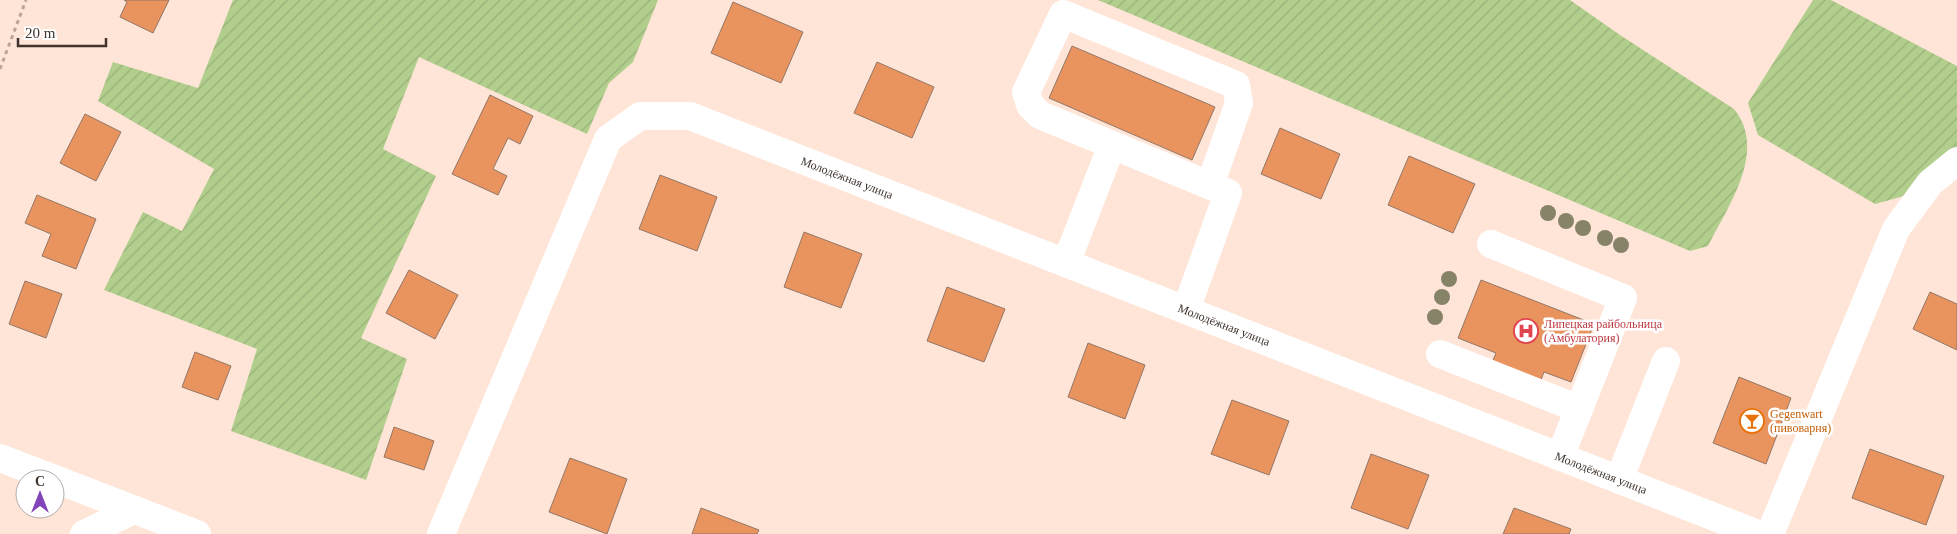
<svg xmlns="http://www.w3.org/2000/svg" width="1957" height="534" font-family="'Times New Roman',serif">
<style>
.garden{fill:url(#garden-furrows)}
.building{fill:#e9935e;stroke:#937767}
.lines{fill:none;stroke-linecap:round;stroke-linejoin:round}
.path{stroke:#baa599;stroke-width:3;stroke-dasharray:4 4;stroke-linecap:butt}
.minor{stroke:#fff;stroke-width:28}
.tree{fill:#868368}
.labels{text-anchor:middle;dominant-baseline:central;stroke-width:5;stroke-linejoin:round;paint-order:stroke}
.street-label{font-size:12px;fill:#3f332c;stroke:#fff}
.health-label{font-size:12px;fill:#be3a42;stroke:#fff;text-anchor:start}
.food-label{font-size:12px;fill:#c56008;stroke:#fff;text-anchor:start}
</style>
<defs>
<pattern id="garden-furrows" width="10" height="10" patternUnits="userSpaceOnUse" patternTransform="scale(1.25)"><rect width="10" height="10" fill="#b1ce8d"/><path d="M-1 1l2-2M0 10L10 0M9 11l2-2" fill="none" stroke="#99b17a"/></pattern>
</defs>
<rect width="100%" height="100%" fill="#ffe5d7"/>
<g class="garden">
<polygon points="233,0 658,0 633,62 609,83 587,134 419,57 383,149 436,176 361,338 407,359 366,480 231,431 257,349 104,290 143,212 182,231 214,169 98,101 113,62 198,88"/>
<path d="M1098,0h472l50,35 114,74c34,42 -6,97 -26,137l-18,5z"/>
<polygon points="1813,0 1831,0 1957,66 1957,150 1904,196 1875,204 1758,135 1748,103"/>
</g>
<g class="building">
<polygon points="124,0 169,0 153,33 120,17 127,2"/>
<polygon points="733,2 803,32 781,83 711,53"/>
<polygon points="1072,46 1215,107 1192,160 1049,98"/>
<polygon points="877,62 934,87 912,138 854,113"/>
<polygon points="490,95 533,116 520,144 508,138 493,169 507,176 498,195 452,174"/>
<polygon points="85,114 121,132 96,181 60,163"/>
<polygon points="1280,128 1340,154 1321,199 1261,174"/>
<polygon points="1409,156 1475,184 1453,233 1388,205"/>
<polygon points="660,175 717,197 697,251 639,229"/>
<polygon points="37,195 96,219 76,269 42,256 51,234 25,223"/>
<polygon points="804,232 862,254 841,308 784,287"/>
<polygon points="409,270 458,295 435,339 386,313"/>
<polygon points="1481,280 1594,324 1571,382 1544,372 1539,385 1491,365 1496,353 1458,338"/>
<polygon points="25,281 62,294 46,338 9,324"/>
<polygon points="947,287 1005,309 984,362 927,341"/>
<polygon points="1930,292 1957,304 1957,350 1913,329"/>
<polygon points="1088,343 1145,365 1125,419 1068,397"/>
<polygon points="195,352 231,366 218,400 182,387"/>
<polygon points="1739,377 1791,398 1766,464 1713,443"/>
<polygon points="1232,400 1289,421 1269,475 1211,454"/>
<polygon points="394,427 434,441 424,470 384,457"/>
<polygon points="1870,449 1944,476 1926,525 1852,498"/>
<polygon points="1371,454 1429,475 1408,529 1351,508"/>
<polygon points="570,458 627,479 607,534 549,512"/>
<polygon points="701,508 759,530 757,534 692,534"/>
<polygon points="1514,508 1571,529 1569,534 1503,534"/>
</g>
<g class="lines">
<polyline class="path" points="0,69 26,0"/>
<g class="minor">
<polyline points="1491,244 1623,298 1560,457"/>
<polyline points="1066,263 1112,145"/>
<polyline points="1186,310 1228,193 1040,115 1030,105 1026,92 1063,14 1236,85 1239,103 1210,185"/>
<polyline points="1440,354 1579,409"/>
<polyline points="0,458 55,479"/>
<polyline points="55,479 197,534"/>
<polyline points="1619,480 1666,361"/>
<polyline points="84,534 134,510"/>
<polyline points="441,534 608,139 640,116 690,116 1758,534"/>
<polyline points="1770,534 1896,229 1930,183 1957,161"/>
</g>
</g>
<g class="tree">
<circle cx="1548" cy="213" r="8"/>
<circle cx="1566" cy="221" r="8"/>
<circle cx="1583" cy="228" r="8"/>
<circle cx="1605" cy="238" r="8"/>
<circle cx="1621" cy="245" r="8"/>
<circle cx="1449" cy="279" r="8"/>
<circle cx="1442" cy="297" r="8"/>
<circle cx="1435" cy="317" r="8"/>
</g>
<defs>
<symbol id="hospital-ring" viewBox="-11 -11 22 22"><circle r="9.5" fill="#fff" stroke="#e0444e" stroke-width="1.5"/><path d="M-5-5h3v3.5h4V-5h3V5h-3V1.5h-4V5h-3Z" fill="#e0444e"/></symbol>
<symbol id="bar-ring" viewBox="-11 -11 22 22"><circle r="9.5" fill="#fff" stroke="#e8710a" stroke-width="1.5"/><path d="M-6-5H6L.8 .8V4.5H3.5V6h-7V4.5H-.8V.8Z" fill="#e8710a"/></symbol>
</defs>
<g fill-rule="evenodd">
<use href="#hospital-ring" x="1512" y="317" width="28" height="28"/>
<use href="#bar-ring" x="1738" y="407" width="28" height="28"/>
</g>
<g class="labels">
<g class="street-label">
<text transform="translate(847 178) rotate(21)">Молодёжная улица</text>
<text transform="translate(1224 325) rotate(21)">Молодёжная улица</text>
<text transform="translate(1601 473) rotate(21)">Молодёжная улица</text>
</g>
<g class="health-label">
<text x="1544" y="324">Липецкая райбольница<tspan x="1544" dy="14">(Амбулатория)</tspan></text>
</g>
<g class="food-label">
<text x="1770" y="414">Gegenwart<tspan x="1770" dy="14">(пивоварня)</tspan></text>
</g>
</g>
<g transform="translate(40 494)"><circle r="24" fill="#ffffff" stroke="#b2adab"/>
<path d="M0-4L9 19L0 12L-9 19Z" fill="#8244b9"/>
<text y="-8" font-size="14" font-weight="bold" text-anchor="middle" fill="#3f332c">С</text>
</g>
<path d="M18 38v8h88v-8" fill="none" stroke="#3f332c" stroke-width="2.5"/>
<text x="25" y="38" font-size="15" fill="#3f332c" stroke="#ffffff" stroke-width="4" paint-order="stroke">20 m</text>
</svg>
